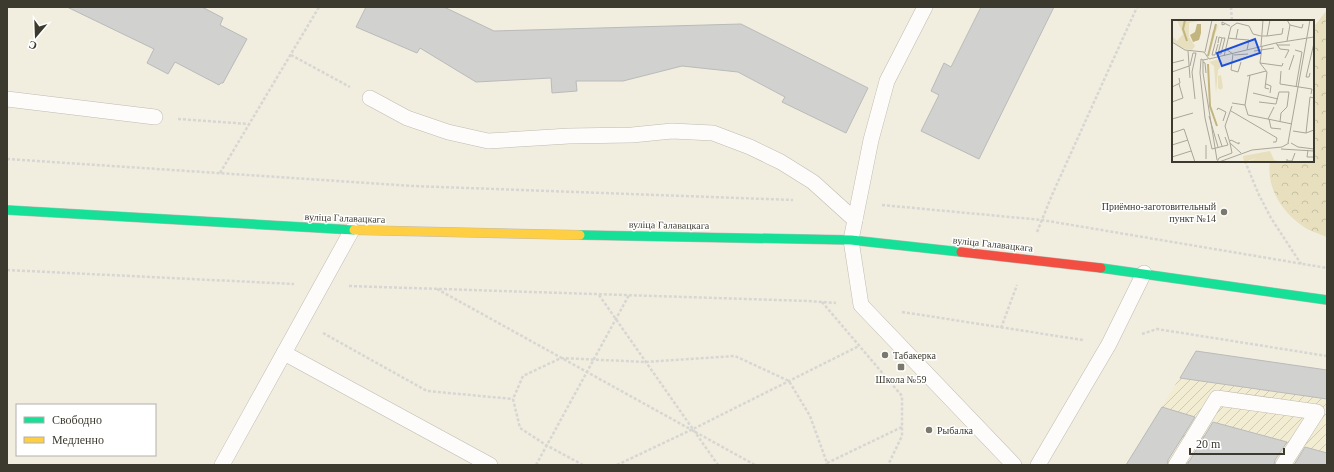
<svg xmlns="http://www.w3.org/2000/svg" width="1334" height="472" font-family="'Times New Roman',serif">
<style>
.industrial{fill:url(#industrial-furrows)}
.forest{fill:url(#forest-crowns)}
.building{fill:#d1d1d0;stroke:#babab9}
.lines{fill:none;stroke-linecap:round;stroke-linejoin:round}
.lane-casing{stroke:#bebbb0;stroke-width:16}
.fast-casing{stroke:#bebbb0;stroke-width:10}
.slow-casing{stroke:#bebbb0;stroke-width:10}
.jam-casing{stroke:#bebbb0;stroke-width:10}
.path{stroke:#d7d6d2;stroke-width:2.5;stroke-dasharray:3 2;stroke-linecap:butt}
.lane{stroke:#fdfcfa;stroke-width:15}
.fast{stroke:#16e098;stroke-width:9}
.slow{stroke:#ffcf43;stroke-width:9}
.jam{stroke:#f24e42;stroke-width:9}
.poi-dot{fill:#7b796d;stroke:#fff;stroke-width:1.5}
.labels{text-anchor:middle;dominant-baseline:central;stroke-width:3;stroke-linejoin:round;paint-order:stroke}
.poi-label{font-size:10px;fill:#3c3a2f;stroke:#fff;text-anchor:start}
.street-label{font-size:10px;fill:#3c3a2f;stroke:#fff}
.inset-river{fill:none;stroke:#c2b57f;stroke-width:2}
.inset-road{fill:none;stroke:#a9a699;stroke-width:1}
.view{fill:#1d4ed8;fill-opacity:0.15;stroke:#1d4ed8;stroke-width:2}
.inset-edge{fill:none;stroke:#3c3a2f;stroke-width:2}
</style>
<defs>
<pattern id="industrial-furrows" width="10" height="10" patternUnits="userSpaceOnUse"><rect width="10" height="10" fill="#f2ecd3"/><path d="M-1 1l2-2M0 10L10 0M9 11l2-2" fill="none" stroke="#d0cbb5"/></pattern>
<pattern id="forest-crowns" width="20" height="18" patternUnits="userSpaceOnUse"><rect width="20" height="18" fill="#e7dfbe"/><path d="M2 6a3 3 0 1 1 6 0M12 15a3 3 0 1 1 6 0" fill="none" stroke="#c7c0a4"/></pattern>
</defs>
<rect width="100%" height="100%" fill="#f1eee0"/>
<polygon class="industrial" points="1196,351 1327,370 1327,465 1126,465"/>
<path class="forest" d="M1327,10v227c-7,-3 -14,-5 -20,-8 -24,-15 -41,-40 -37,-68h43v-132l2,-4z"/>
<g class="building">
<polygon points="67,7 202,7 223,18 220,25 247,39 223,83 221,83 219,85 175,62 168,74 147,63 154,49"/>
<polygon points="366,7 444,7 494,31 741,24 868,88 846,133 782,102 785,97 738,72 682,66 623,81 576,81 577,91 552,93 551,78 476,82 420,48 417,53 356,27"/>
<polygon points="981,7 1054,7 979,159 921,131 939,95 931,91 944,63 951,67"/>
<polygon points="1196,351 1327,370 1327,399 1180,378"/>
<polygon points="1162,407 1195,417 1168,460 1167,465 1126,465"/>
<polygon points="1213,422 1287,442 1275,460 1274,465 1187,465"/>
<polygon points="1305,447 1327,453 1327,465 1294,465"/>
</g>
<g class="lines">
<defs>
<g id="lane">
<polyline points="925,7 887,81 871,140 851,240 861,305 1014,465"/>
<polyline points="370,98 407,118 448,132 488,141 569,136 632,135 672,131 713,133 750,147 781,162 813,182 855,220"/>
<polyline points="7,99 155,117"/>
<polyline points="284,353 490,465"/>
<polyline points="222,465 352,230"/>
<polyline points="1038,465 1109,344 1144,273"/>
<polyline points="1176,465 1217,398 1317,412 1283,465"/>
</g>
<g id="fast">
<polyline points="7,210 354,230"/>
<polyline points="580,235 851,240 961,252"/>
<polyline points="1101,268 1327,300"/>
</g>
<polyline id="slow" points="354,230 580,235"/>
<polyline id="jam" points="961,252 1101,268"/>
</defs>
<use href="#lane" class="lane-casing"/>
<use href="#fast" class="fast-casing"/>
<use href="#slow" class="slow-casing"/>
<use href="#jam" class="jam-casing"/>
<g class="path">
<polyline points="1231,7 1232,21"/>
<polyline points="291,55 350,87"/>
<polyline points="178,119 249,124"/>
<polyline points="7,159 413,186 793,200"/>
<polyline points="1245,161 1258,193 1271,218 1301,264"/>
<polyline points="220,173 319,7"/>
<polyline points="882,205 1042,220 1327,268"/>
<polyline points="1037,232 1052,195 1137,7"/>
<polyline points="7,270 294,284"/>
<polyline points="349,286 808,301 836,303"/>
<polyline points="437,289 755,465"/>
<polyline points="599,295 718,465"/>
<polyline points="822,302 902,396 902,436 888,465"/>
<polyline points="902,312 1083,340"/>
<polyline points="1001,328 1017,285"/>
<polyline points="323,333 427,391 513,399"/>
<polyline points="1142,334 1157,329 1327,356"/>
<polyline points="827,463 902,427"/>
<polyline points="536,465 629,295"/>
<polyline points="583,465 546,445 520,428 513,399 523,376 561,358 645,362 735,356 789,381 810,416 827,463 826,465"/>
<polyline points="617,465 693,429 859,346"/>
</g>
<use href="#lane" class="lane"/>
<use href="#fast" class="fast"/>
<use href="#slow" class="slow"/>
<use href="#jam" class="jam"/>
</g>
<g class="poi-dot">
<circle cx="1224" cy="212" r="4"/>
<circle cx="885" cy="355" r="4"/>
<rect x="897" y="363" width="8" height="8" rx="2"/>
<circle cx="929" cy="430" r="4"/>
</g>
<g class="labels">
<g class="poi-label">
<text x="1216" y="206" text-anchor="end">Приёмно-заготовительный<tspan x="1216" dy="12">пункт №14</tspan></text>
<text x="893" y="355">Табакерка</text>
<text x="901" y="379" text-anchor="middle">Школа №59</text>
<text x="937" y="430">Рыбалка</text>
</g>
<g class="street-label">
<text transform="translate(345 218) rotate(2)">вуліца Галавацкага</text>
<text transform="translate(669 225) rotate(1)">вуліца Галавацкага</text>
<text transform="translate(993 244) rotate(6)">вуліца Галавацкага</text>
</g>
</g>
<g transform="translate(1172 20)">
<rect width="142" height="142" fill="#f1eee0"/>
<path d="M47,4l-4,10 -6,22 3,-24zM49,55l2,13 -3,2 -2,-2v-12zM98,131l4,9 8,2 -25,-4 -13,4 -1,-6z" fill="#e7dfbe"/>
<path d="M5,0h27l-15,3v14l6,9 -3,4 -10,-2 -10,-7v-5l5,5 6,-7zM47,39l3,6 -4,5 -2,23 -2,-27 -5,-4zM85,138h12l8,4h-30z" fill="#e7dfbe"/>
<path d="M25,4h4v9l-2,7 -6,2 -3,-7 5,-3z" fill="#c2b57f"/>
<path class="inset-river" d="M13,0l-2,9 4,12M36,36l8,-32M36,44l2,42 7,20"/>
<path class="inset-road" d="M115,0l3,5 -3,16M53,4l-3,1v-3l8,4M118,5l12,3 1,-4M45,16l-5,19h3l3,-11M90,16h5l3,-16M95,16l15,-2 1,-6M56,18l8,1 2,-10M64,19l13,1 -2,10M0,22l13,8 19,2 5,7 67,-16 38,-6M46,23l1,-6 3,1 -4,16h3l4,-16h-3M104,23l4,6 9,1 -4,8M105,25h13M89,26l2,-26M90,26l-2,17 7,9 -2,16 4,1M54,29l7,5 -2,16 7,2 3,-10M123,30l7,2 -6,35M16,31l2,27M82,31l20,-3M33,32l7,-32M21,33h3l-4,19 3,27M62,35l14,-1M52,36l7,-29 6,-4 12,3 4,8 8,2M36,39l-5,1v13l14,87M31,40l-2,-1 -1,14 5,45 7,31 16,-4 -3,-8M31,42l2,1 1,10M0,43l12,-3M88,43l22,3 1,-3M18,46l3,-13M117,50l5,-15M109,51l-1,13 32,5 -1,5M0,52l17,-6M138,53l-1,4h-3l8,-34M75,56l19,-5M94,64l5,2 -1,7M0,67l8,-4 -1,-5M81,73l25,6M0,82l11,-4 -4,-14M87,82l17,2 3,-12h10l-2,15 -6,6 -1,9M60,83l13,2 3,10 44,9M73,85l5,-30M45,90l1,-2 8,4 -3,9M59,91l41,24 5,3 -1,4h-3M142,94v13M37,96l9,31M0,99l21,-6M96,99l6,-12M97,99l2,9 10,1M121,111l13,2 8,-3M0,113l12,-4 11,33M134,113l4,-36 4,1M46,114l4,12M57,122l2,-2 8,4v-2M58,123l-5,-17 7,-20M58,123l11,10M116,123l22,-123M119,123l7,4 16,2M0,125l16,-5M109,129l33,2M136,130l-1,7h7M0,137l19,-6M34,139v-14M115,139v2h5l3,-8M45,142l2,-4 13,-5 -2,-10M47,142l33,-12 30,-3 7,-4"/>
<path class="view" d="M83,19l5,14 -38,13 -5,-13z"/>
<rect width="142" height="142" class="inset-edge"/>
</g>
<rect width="1334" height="472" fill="none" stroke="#3c3a2f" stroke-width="16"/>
<rect x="16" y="404" width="140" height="52" fill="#ffffff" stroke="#b1b0ac"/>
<rect x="24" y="417" width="20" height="6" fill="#16e098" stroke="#b1b0ac"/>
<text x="52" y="424" font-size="12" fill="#3c3a2f">Свободно</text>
<rect x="24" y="437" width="20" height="6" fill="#ffcf43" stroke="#b1b0ac"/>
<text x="52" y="444" font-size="12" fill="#3c3a2f">Медленно</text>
<g transform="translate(36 36) rotate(199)" stroke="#ffffff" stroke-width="3" paint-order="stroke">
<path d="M0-3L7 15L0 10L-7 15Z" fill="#3c3a2f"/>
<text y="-6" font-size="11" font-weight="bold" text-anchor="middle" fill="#3c3a2f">С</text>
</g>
<path d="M1190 448v6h94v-6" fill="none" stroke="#3c3a2f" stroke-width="2"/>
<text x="1196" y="448" font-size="12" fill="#3c3a2f" stroke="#ffffff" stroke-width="3" paint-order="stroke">20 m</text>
</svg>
